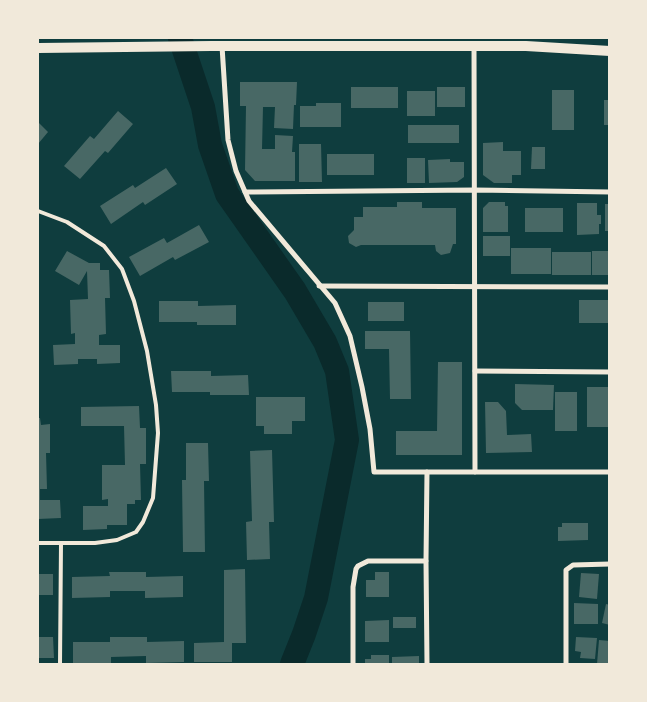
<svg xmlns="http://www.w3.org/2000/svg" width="647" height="702" font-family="'Roboto Condensed',sans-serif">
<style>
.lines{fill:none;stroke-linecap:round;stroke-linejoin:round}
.river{stroke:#0a2a2b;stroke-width:24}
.building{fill:#486865}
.service{stroke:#f1e9da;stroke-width:4}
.minor{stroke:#f1e9da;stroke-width:5}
.secondary{stroke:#f1e9da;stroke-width:10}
</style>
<rect width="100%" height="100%" fill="#0f3d3e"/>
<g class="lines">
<polyline class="river" points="180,38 203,107 210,145 227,194 295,291 325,342 337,371 347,440 316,598 304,634 292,664"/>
</g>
<g class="building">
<polygon points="240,82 297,82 296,105 294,105 293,129 274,128 275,107 263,107 262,149 275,149 275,135 293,136 292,152 295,152 295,181 255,181 245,170 246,106 240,106"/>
<rect x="351" y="87" width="47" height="21"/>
<rect x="437" y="87" width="28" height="20"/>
<rect x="552" y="90" width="22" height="40"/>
<rect x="407" y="91" width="28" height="25"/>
<rect x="604" y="100" width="6" height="25"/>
<polygon points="316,103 341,103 341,127 300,127 300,106 316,106"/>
<polygon points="118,111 133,124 108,153 105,151 80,179 64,166 90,136 94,139"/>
<polygon points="38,122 48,132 38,144"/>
<rect x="408" y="125" width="51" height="18"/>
<polygon points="503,142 503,151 521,151 521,175 512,175 512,183 494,183 483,175 483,143"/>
<polygon points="299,144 321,144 322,182 299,182"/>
<polygon points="532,147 545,147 545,169 531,169"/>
<rect x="327" y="154" width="47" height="21"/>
<rect x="407" y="158" width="18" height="25"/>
<polygon points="450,159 450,162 464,162 464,177 457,182 429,183 428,160"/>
<polygon points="166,168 177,184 145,205 143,202 111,224 100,206 133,185 135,188"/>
<polygon points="397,202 422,202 422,208 456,208 456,244 453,244 450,253 441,255 436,251 435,245 361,245 356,247 349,243 348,236 354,230 354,217 363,217 363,207 397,207"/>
<polygon points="489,202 505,202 505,206 508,206 508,232 483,232 483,208"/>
<polygon points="577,203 597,203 597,215 601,215 601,224 599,224 599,234 577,235"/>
<rect x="605" y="204" width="5" height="27"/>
<rect x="525" y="208" width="38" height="24"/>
<polygon points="199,225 209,242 175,260 173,257 140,276 129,257 164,238 167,243"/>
<rect x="483" y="236" width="27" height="20"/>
<rect x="511" y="248" width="40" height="26"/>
<polygon points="67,251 89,263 100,263 100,270 109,270 110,298 105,298 106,334 99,335 99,345 120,345 120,363 97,364 97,359 78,359 78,364 54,365 53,345 75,344 75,333 71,334 70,300 88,299 87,271 79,285 55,271"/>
<rect x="592" y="251" width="18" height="24"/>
<rect x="552" y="252" width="39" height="23"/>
<rect x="579" y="300" width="31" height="23"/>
<polygon points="159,301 198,301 198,306 236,305 236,325 197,325 197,322 159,322"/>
<rect x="368" y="302" width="36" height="19"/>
<polygon points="365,331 410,331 411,399 390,399 389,349 365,349"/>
<polygon points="438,362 462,362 462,455 396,455 396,431 437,431"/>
<polygon points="171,371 211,371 211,376 248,375 249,395 210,395 210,392 172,392"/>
<polygon points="515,384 554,385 553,410 522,410 515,403"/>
<rect x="587" y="387" width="22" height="40"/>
<rect x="555" y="392" width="22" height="39"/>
<polygon points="256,397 305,397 305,421 292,421 292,434 264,434 264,426 256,426"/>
<polygon points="485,402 498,402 506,411 507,435 531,434 532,452 486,453"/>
<polygon points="139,406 140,428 146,428 146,464 140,464 141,500 135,500 135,504 127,504 127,525 107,525 107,529 83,530 83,506 108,506 108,499 102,500 102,465 125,465 124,426 81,426 81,407"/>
<polygon points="38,418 40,418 41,425 50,424 50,453 46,453 47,489 40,489 40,500 60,500 61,518 38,519"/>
<polygon points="186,443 208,443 209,481 204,481 205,552 183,552 182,480 186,480"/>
<polygon points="272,450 274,522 269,522 270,559 247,560 246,522 252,521 250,451"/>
<polygon points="562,523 588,523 588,540 558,541 558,527 562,527"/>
<polygon points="245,569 246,643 232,643 232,662 194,662 194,643 224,642 224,570"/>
<polygon points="109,572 146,572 146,577 183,576 183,597 145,598 145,591 110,591 110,597 72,598 72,577 110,576"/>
<polygon points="375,572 389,572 389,597 366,597 366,580 375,580"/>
<polygon points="581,573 599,574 597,599 579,597"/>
<rect x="38" y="574" width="15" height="21"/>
<polygon points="574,603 598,604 598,624 574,624"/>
<polygon points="606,604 610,605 610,625 602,623"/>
<rect x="393" y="617" width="23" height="11"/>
<polygon points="389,620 389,642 365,642 365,621"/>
<polygon points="38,637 53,637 54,658 38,658"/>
<polygon points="110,637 147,637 147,642 184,641 184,662 146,663 146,656 111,657 111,663 73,663 73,642 110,642"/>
<polygon points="576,637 597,638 595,659 580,658 581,652 575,651"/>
<polygon points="599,640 610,641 610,664 597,664"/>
<polygon points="371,655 389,655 389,664 365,664 365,659 371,659"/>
<polygon points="419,656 419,664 392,664 392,657"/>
</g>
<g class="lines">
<g class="service">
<polyline points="38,211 67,222 104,246 122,269 134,301 147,351 156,405 158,433 153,498 143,522 136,532 117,540 95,543 38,543"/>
<polyline points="60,664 61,543"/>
</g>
<g class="minor">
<polyline points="222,46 228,140 236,171 249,201 335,303 350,336 362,387 370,429 374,472 610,472"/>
<polyline points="474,46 475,472"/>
<polyline points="245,192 475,190 610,192"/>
<polyline points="319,286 610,287"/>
<polyline points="475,371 610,372"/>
<polyline points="426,561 427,664"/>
<polyline points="353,664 353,587 356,569 358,566 368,561 426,561 427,472"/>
<polyline points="566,664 566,570 573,565 610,564"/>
</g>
<polyline class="secondary" points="38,48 211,46 526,46 610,51"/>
</g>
<rect width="647" height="702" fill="none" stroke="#f1e9da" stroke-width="78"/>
</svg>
